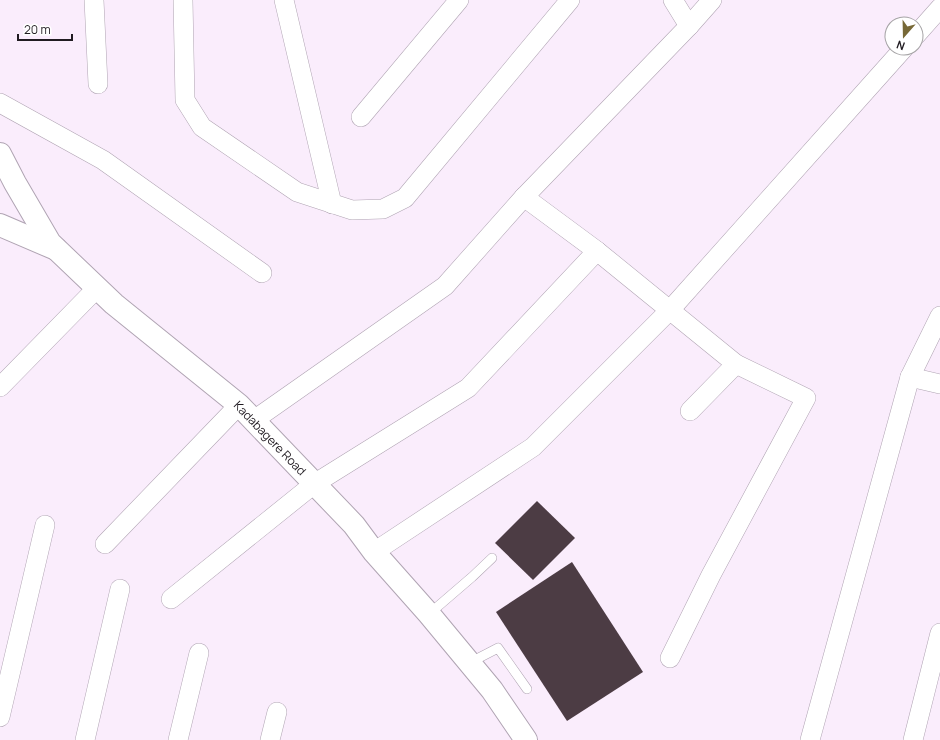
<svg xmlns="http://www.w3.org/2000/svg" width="940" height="740" font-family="Manrope,sans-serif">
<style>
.building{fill:#4c3c44}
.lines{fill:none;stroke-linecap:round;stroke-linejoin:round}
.service-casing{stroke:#b0a4b3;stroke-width:10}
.minor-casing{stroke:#b0a4b3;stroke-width:20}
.tertiary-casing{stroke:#b0a4b3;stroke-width:24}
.service{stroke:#fff;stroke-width:9}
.minor{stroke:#fff;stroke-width:19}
.tertiary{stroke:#fff;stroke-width:22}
.labels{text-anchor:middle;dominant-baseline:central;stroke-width:4;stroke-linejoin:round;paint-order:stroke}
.street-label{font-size:12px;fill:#201b21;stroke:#fff}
</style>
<rect width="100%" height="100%" fill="#faedfc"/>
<g class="building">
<polygon points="537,501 575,538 533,580 495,543"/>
<polygon points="572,562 643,672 567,721 496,612"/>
</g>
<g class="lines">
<defs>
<g id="service">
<polyline points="429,614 472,577 492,558"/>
<polyline points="469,663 498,648 527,689"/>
</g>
<g id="minor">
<polyline points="94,0 98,84"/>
<polyline points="183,0 185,100 202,127 297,192 352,210 383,209 405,198 570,0"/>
<polyline points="284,0 332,204"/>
<polyline points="673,0 689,26"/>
<polyline points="916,35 940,8"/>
<polyline points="0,103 103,160 262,273"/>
<polyline points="361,117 459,0"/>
<polyline points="524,197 597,251 736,364 806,398 711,575 670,658"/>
<polyline points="910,377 940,384"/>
<polyline points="0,387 97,288"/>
<polyline points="690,411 736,364"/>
<polyline points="254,420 445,286 524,197 689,26 712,0"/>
<polyline points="105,544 239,405"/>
<polyline points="374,552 533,447 670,310 904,48"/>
<polyline points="171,599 314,484 468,388 597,251"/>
<polyline points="0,717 45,525"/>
<polyline points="85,740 120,589"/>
<polyline points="178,740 199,653"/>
<polyline points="270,740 277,712"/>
<polyline points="810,740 910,377 940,316"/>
<polyline points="913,740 940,633"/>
</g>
<g id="tertiary">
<polyline points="0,154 15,183 50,243 114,304 239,405 354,525 374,552 429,614 492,690 526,740"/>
<polyline points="0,225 56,249"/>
</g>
</defs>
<use href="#service" class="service-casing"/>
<use href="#minor" class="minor-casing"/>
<use href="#tertiary" class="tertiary-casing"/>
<use href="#service" class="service"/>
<use href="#minor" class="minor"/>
<use href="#tertiary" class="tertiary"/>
</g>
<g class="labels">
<g class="street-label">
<text transform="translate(270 438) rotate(46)">Kadabagere Road</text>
</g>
</g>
<g transform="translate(904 36) rotate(200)"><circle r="19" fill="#ffffff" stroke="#a6a4a6"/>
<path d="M0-3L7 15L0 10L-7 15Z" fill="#776836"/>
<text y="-6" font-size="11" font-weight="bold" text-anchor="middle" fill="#201b21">N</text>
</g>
<path d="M18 34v6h54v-6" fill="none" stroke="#201b21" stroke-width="2"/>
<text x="24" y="34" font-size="12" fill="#201b21" stroke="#ffffff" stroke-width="3" paint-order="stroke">20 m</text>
</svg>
